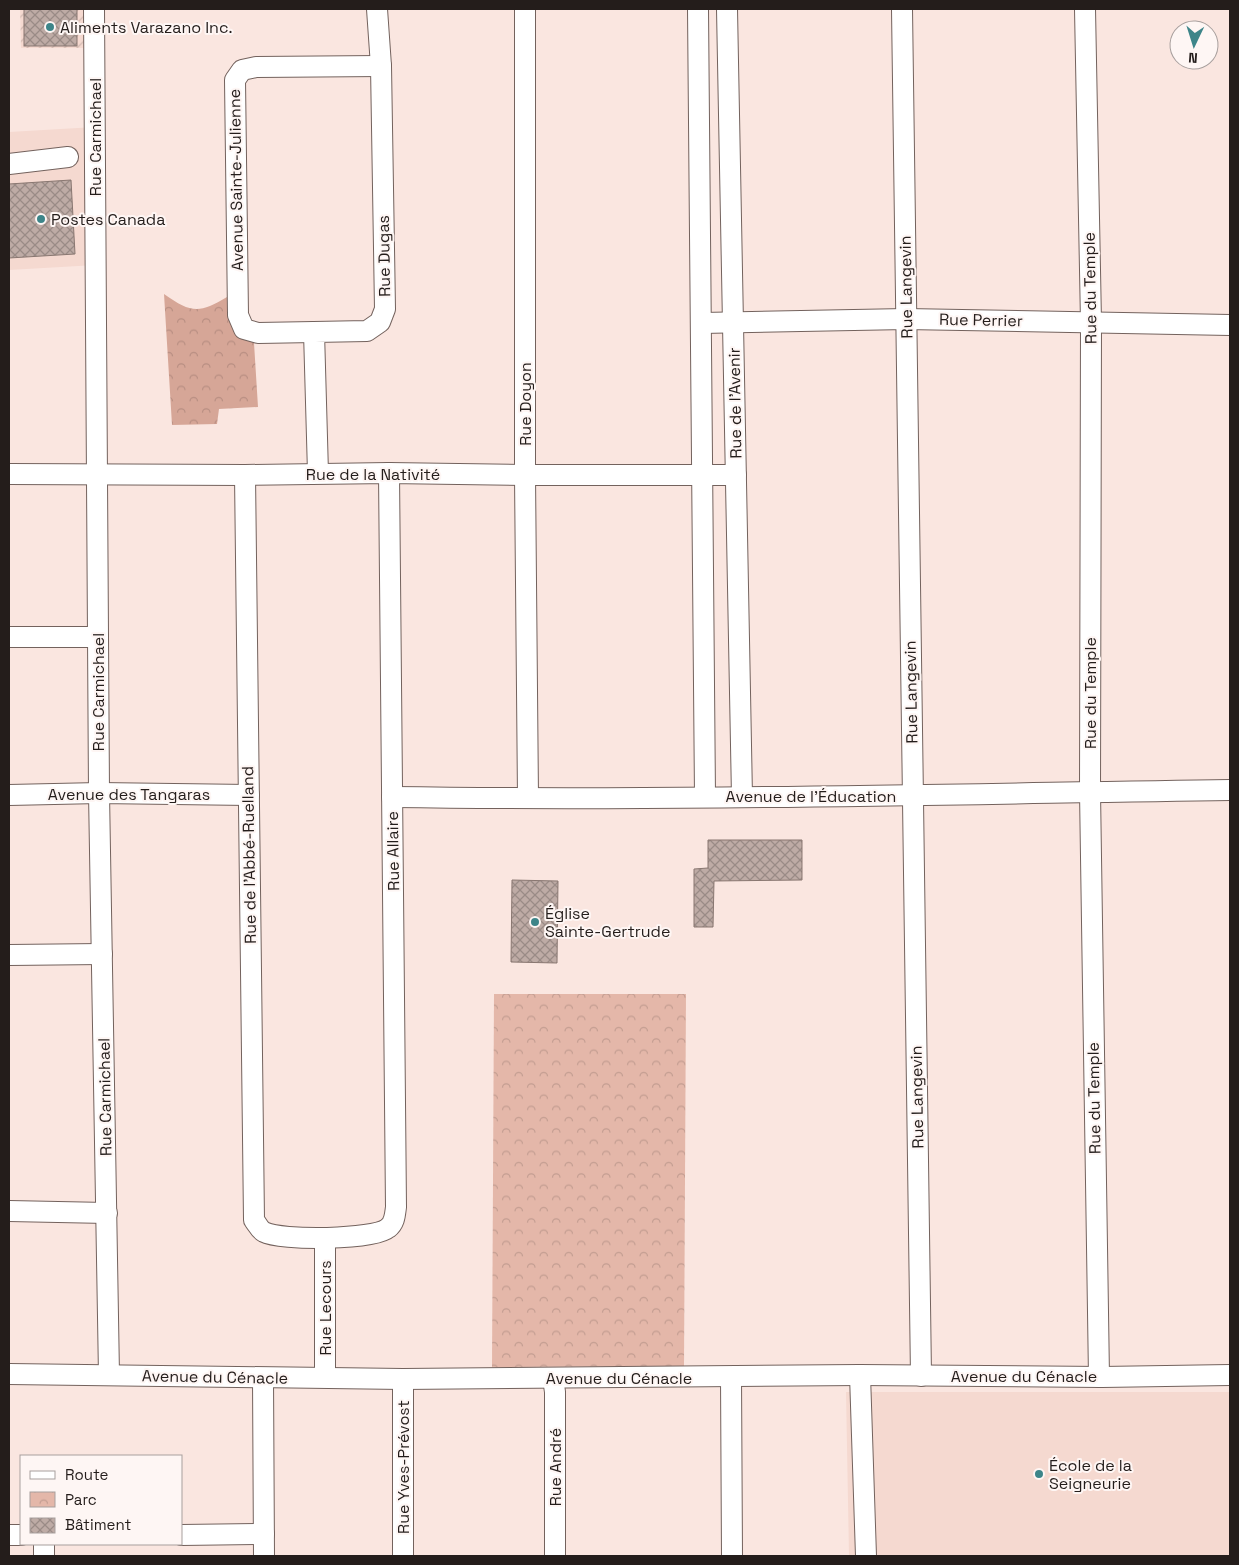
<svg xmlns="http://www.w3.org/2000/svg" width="1239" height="1565" font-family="'Space Grotesk',sans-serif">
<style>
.built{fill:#f5d9d0}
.industrial{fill:url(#industrial-furrows)}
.forest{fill:url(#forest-crowns)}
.park{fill:url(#park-crowns)}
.building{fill:url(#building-cross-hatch);stroke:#897771}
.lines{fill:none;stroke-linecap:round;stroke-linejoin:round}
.minor-casing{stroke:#73625d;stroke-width:22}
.minor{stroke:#fff;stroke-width:20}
.poi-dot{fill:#3d8589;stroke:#fef6f4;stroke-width:2}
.labels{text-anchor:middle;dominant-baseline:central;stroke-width:4;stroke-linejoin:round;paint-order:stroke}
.poi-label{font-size:16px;fill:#241d1b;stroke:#fef6f4;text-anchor:start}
.street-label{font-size:16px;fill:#241d1b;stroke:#fef6f4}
</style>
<defs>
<pattern id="industrial-furrows" width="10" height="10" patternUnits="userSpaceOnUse" patternTransform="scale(1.25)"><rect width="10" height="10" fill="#f5d9d0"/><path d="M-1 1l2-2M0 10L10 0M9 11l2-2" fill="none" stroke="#d2bab2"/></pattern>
<pattern id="forest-crowns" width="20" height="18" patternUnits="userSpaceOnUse" patternTransform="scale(1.25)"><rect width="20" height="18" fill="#d6a697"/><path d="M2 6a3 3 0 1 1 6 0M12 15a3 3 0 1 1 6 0" fill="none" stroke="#b88e82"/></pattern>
<pattern id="park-crowns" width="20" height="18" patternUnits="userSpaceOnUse" patternTransform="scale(1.25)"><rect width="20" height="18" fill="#e4b7a9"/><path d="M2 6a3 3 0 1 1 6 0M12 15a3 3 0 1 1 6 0" fill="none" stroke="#c39d91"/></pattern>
<pattern id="building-cross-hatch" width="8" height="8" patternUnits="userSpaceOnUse" patternTransform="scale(1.25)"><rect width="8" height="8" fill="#beaba5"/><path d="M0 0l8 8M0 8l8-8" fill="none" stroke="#9a8b86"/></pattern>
</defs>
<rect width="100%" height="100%" fill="#fae6e0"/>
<g class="built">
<polygon points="95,127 96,265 9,270 9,132"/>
<polygon points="846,1392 1230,1392 1230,1556 849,1556"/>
</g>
<polygon class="industrial" points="20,9 94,9 94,48 21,48"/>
<path class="forest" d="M164,294c27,19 35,20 63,3l27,46 4,64 -39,2 -2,15 -45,1z"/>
<polygon class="park" points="494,994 686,994 684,1366 492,1367"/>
<g class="building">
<rect x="24" y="9" width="53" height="37"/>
<polygon points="71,180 75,254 9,258 9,184"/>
<polygon points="708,840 802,840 802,880 714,881 713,927 694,927 694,869 708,868"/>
<polygon points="512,880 558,881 557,963 511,962"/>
</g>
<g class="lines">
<defs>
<g id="minor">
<polyline points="94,9 99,793 109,1375"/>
<polyline points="525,9 525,475 528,798"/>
<path d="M698,9c3,262 4,525 7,787"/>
<polyline points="727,9 742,797"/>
<polyline points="902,9 921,1376"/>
<polyline points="1085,9 1091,322 1090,792 1099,1377"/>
<polyline points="9,164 68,157"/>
<polyline points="702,323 906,319 1230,325"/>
<polyline points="314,332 258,333 244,329 238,315 235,80 242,70 256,67 381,66"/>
<polyline points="318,473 314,332 367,331 380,322 385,309 381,66 377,9"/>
<polyline points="9,474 245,475 389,473 525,475 736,475"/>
<path d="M245,475l9,745c3,4 6,10 10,12 17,9 110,8 124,-4 7,-5 7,-14 8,-21l-7,-734"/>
<polyline points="9,637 98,637"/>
<polyline points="9,795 99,793 249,795"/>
<path d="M392,797c280,4 559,-3 838,-7"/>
<polyline points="9,955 102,954"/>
<polyline points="9,1211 107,1213"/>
<polyline points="325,1239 325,1377"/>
<polyline points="9,1374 403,1379 860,1375 1102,1377 1230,1375"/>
<polyline points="860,1375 866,1556"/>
<polyline points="731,1377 732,1556"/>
<polyline points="263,1378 264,1556"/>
<polyline points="553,1378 555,1392 555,1556"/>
<polyline points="403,1379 403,1556"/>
<polyline points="9,1535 21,1535"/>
<polyline points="181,1535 264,1534"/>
<polyline points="44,1544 44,1556"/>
</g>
</defs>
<use href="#minor" class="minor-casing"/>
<use href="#minor" class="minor"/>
</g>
<g class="poi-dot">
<circle cx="50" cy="27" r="5"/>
<circle cx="41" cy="219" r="5"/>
<circle cx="535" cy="922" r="5"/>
<circle cx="1039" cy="1474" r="5"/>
</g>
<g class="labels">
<g class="poi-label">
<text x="60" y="27">Aliments Varazano Inc.</text>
<text x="51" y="219">Postes Canada</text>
<text x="545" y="913">Église<tspan x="545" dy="18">Sainte-Gertrude</tspan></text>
<text x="1049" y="1465">École de la<tspan x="1049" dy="18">Seigneurie</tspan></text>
</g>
<g class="street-label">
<text transform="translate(95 137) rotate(-90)">Rue Carmichael</text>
<text transform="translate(236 180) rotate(-91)">Avenue Sainte-Julienne</text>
<text transform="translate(384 256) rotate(-91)">Rue Dugas</text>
<text transform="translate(906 287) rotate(-91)">Rue Langevin</text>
<text transform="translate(1090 288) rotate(-91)">Rue du Temple</text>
<text transform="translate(981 320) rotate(1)">Rue Perrier</text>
<text transform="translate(735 403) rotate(-91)">Rue de l'Avenir</text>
<text transform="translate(525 404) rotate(-90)">Rue Doyon</text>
<text x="373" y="474">Rue de la Nativité</text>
<text transform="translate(98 692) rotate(-90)">Rue Carmichael</text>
<text transform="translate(911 692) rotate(-91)">Rue Langevin</text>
<text transform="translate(1090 693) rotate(-90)">Rue du Temple</text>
<text x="129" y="794">Avenue des Tangaras</text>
<text x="811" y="796">Avenue de l'Éducation</text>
<text transform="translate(393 851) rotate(-91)">Rue Allaire</text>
<text transform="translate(249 855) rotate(-91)">Rue de l'Abbé-Ruelland</text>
<text transform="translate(105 1097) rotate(-91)">Rue Carmichael</text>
<text transform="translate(917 1097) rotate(-91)">Rue Langevin</text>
<text transform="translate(1094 1098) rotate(-91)">Rue du Temple</text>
<text transform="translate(325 1308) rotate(-90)">Rue Lecours</text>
<text x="1024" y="1376">Avenue du Cénacle</text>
<text transform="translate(215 1377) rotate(1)">Avenue du Cénacle</text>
<text x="619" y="1378">Avenue du Cénacle</text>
<text transform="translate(403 1467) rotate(-90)">Rue Yves-Prévost</text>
<text transform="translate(555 1467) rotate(-90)">Rue André</text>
</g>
</g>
<rect width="1239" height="1565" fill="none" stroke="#241d1b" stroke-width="20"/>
<rect x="20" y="1455" width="162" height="90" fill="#fef6f4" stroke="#a79f9d"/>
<rect x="30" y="1471" width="25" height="8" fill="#ffffff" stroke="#a79f9d"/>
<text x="65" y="1480" font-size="15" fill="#241d1b">Route</text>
<rect x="30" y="1492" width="25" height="15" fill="url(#park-crowns)" stroke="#a79f9d"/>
<text x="65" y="1505" font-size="15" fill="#241d1b">Parc</text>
<rect x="30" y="1518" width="25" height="15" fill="url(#building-cross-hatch)" stroke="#a79f9d"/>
<text x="65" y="1530" font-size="15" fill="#241d1b">Bâtiment</text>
<g transform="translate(1194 45) rotate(184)"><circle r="24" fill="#fef6f4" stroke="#a79f9d"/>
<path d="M0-4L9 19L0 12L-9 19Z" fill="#3d8589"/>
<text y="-8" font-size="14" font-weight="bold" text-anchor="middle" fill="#241d1b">N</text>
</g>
</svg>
